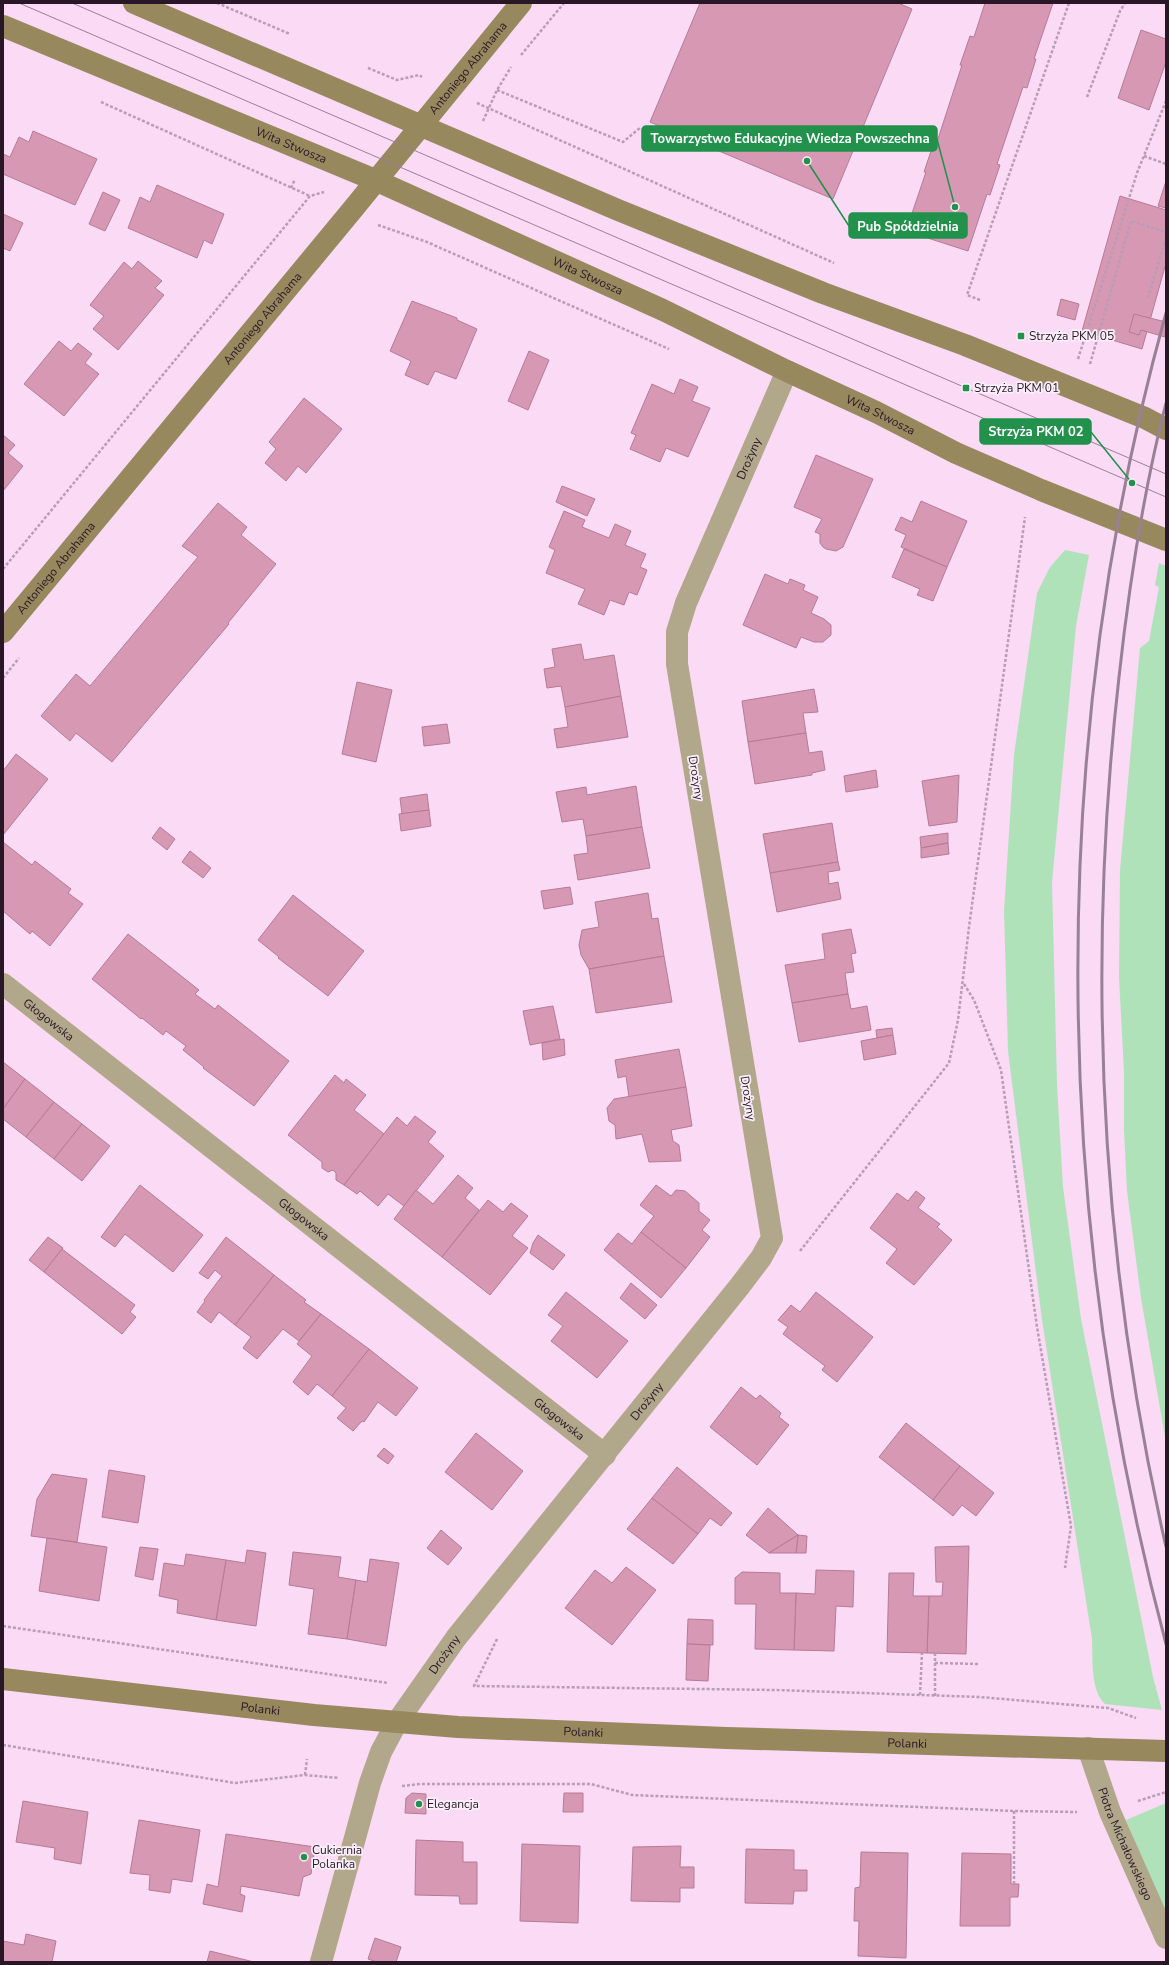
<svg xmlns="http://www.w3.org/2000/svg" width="1169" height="1965" font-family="'Nunito Sans',sans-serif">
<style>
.green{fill:#b0e2ba}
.building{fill:#d798b4;stroke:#b67a95}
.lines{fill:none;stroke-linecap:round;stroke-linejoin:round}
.path{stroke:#b89db4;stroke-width:2.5;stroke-dasharray:3 2;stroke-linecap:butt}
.street{stroke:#b1a78b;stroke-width:22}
.secondary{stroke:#98885e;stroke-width:22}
.tram{stroke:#998096;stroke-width:1}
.rail{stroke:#998096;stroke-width:3}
.poi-dot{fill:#21914b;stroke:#faeff8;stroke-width:1.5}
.labels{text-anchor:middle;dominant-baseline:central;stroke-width:3.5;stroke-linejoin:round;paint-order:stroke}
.street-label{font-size:12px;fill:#291727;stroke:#faeff8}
.poi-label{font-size:12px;fill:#291727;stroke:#faeff8;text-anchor:start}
.leader{fill:none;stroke:#21914b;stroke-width:1.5}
.callout-dot{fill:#21914b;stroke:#faeff8;stroke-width:1.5}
.callout{fill:#21914b;stroke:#21914b;stroke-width:1.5}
.callout-label{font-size:13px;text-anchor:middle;font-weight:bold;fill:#fff}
</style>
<rect width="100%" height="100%" fill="#fadaf5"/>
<g class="green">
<path d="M1065,550l24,5 -13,71 -24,256 5,203 6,102 18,132 72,358 9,33 -57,-6c-15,-14 -12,-46 -13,-65l-50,-319 -34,-269 -4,-140 10,-156 23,-162 13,-26z"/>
<polygon points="1159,563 1166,566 1166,1443 1141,1298 1127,1191 1124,1130 1124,1072 1119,977 1120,870 1140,648 1149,641 1159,587 1155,585"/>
<polygon points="1166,1803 1166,1916 1126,1820"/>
</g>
<g class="building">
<polygon points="700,3 898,3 912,9 833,199 650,122"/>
<polygon points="985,3 1053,3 1034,59 1036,59 1027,88 1023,87 997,164 1000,165 990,195 987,194 968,251 906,231 926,172 924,172 934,142 937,142 962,65 960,65 970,36 974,37"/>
<polygon points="1141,30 1166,39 1166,62 1149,110 1118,98"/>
<polygon points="33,131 97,159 75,205 3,174 3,154 10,157 19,137 29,142"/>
<polygon points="1166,181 1166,208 1158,206"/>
<polygon points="157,185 224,214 212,244 204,240 197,258 128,228 140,197 150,202"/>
<polygon points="103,192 120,200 105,231 89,224"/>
<polygon points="1120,196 1166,210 1166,263 1142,349 1082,331"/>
<polygon points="3,214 23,223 10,251 3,248"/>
<polygon points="138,261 162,281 155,288 164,295 118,350 93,329 104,316 90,305 124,262 132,269"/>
<polygon points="1061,299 1079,304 1075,320 1057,315"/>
<polygon points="412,301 457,318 457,320 477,329 456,379 435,371 428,385 405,375 411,361 390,351"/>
<polygon points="1134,314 1166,322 1165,337 1141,330 1139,335 1129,332"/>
<polygon points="59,341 71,351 78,343 92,354 85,363 99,374 64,416 24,384"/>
<polygon points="529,351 549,360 528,410 508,401"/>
<polygon points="680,379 698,387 692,401 710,408 688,457 666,448 660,462 630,449 636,435 631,433 652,384 674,394"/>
<polygon points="304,398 342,429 306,473 298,466 286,481 265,463 276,449 269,442"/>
<polygon points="3,435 15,445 8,453 23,466 3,491"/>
<polygon points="816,455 873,479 843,547 836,551 826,549 823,547 820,543 820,534 815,532 822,519 794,507"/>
<polygon points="562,486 595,499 587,516 556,502"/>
<polygon points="921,501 967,521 947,567 901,547 906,535 895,530 901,517 912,522"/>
<polygon points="218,503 247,527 241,535 276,564 228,623 229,624 112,762 76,733 70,741 41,716 76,674 90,686 198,557 182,546"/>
<polygon points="564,511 585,520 582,527 609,538 615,524 631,531 625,545 646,554 640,567 647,570 637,595 629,592 624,605 610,600 604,615 578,604 585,589 546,573 555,550 549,547"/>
<polygon points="904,549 947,567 933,601 917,595 920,589 892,577"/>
<polygon points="765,574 788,584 790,579 805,585 803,590 818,597 811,613 824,619 831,625 831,635 823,642 814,642 801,637 796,648 743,625"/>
<polygon points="581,644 584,660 614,655 621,696 565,707 561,686 547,688 544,669 555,667 552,649"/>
<polygon points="357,682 392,690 376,762 342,754"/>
<polygon points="814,689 818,712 803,713 806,733 748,742 742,701"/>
<polygon points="621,696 628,737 557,748 554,729 568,727 565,707"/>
<polygon points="447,724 450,743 424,746 422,727"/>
<polygon points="806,733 809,753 822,751 825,770 812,773 812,775 755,784 748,742"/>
<polygon points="16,754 48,779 3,835 3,771"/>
<polygon points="876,770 878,787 846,792 844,776"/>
<polygon points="959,775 957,822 929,826 922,781"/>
<polygon points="636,786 642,827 586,836 583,819 562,822 556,792 586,787 587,795"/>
<polygon points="427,794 429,810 402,814 400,798"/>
<polygon points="429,810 431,826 401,831 399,814"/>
<polygon points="832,823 838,862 770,873 763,834"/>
<polygon points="160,827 175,839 167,850 152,838"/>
<polygon points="642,827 650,868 578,880 574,855 588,853 586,836"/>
<polygon points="948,833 948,843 921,848 920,837"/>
<polygon points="3,842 32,865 35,861 71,889 68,893 83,904 50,946 32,931 30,934 3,911"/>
<polygon points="948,843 949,854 921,858 921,848"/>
<polygon points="190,851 211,868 203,878 182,862"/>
<polygon points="838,862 840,870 828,872 829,884 838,882 841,899 777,912 770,873"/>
<polygon points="570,887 573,904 544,909 541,891"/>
<polygon points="648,893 652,919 658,918 664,956 589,969 581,955 579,945 582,930 599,927 595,902"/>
<polygon points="293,895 364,951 328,996 278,958 279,957 258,940"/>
<polygon points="851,929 856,953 851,954 854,972 845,973 848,994 792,1003 785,965 825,959 822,934"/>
<polygon points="128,934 199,990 195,994 215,1009 218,1005 289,1061 254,1106 203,1068 204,1067 183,1050 186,1046 166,1031 163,1035 142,1018 141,1019 92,979"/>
<polygon points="664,956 672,1002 596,1013 589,969"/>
<polygon points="848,994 851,1009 867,1006 871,1030 799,1042 792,1003"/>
<polygon points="553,1006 560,1039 530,1045 523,1011"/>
<polygon points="892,1028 893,1035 877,1038 876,1030"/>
<polygon points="893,1035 896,1054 864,1060 861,1041"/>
<polygon points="564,1039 565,1055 543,1060 542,1043"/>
<polygon points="679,1049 686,1087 629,1097 626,1076 618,1078 615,1060"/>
<polygon points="3,1062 25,1079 3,1109"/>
<polygon points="335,1075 344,1083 346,1079 366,1095 354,1110 384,1134 344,1185 336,1180 336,1173 333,1170 328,1172 322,1168 322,1162 288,1135"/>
<polygon points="25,1079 54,1102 26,1137 3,1119 3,1109"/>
<polygon points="686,1087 692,1126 671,1130 673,1141 679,1145 681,1161 649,1162 642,1134 616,1139 615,1125 609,1121 607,1108 614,1099"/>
<polygon points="54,1102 82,1124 54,1159 26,1137"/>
<polygon points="415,1116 436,1132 428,1142 444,1156 404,1206 388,1194 378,1206 360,1191 357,1194 344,1185 397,1117 407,1126"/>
<polygon points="82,1124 110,1146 82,1181 54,1159"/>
<polygon points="458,1175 473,1188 465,1198 479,1210 442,1257 394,1219 416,1190 433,1204"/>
<polygon points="140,1185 203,1235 173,1272 125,1234 115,1247 101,1237"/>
<polygon points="656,1185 671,1196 676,1190 685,1191 699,1203 699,1211 710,1220 702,1230 710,1237 686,1268 641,1232 654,1216 640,1205"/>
<polygon points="916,1191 925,1198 918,1208 940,1224 937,1227 952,1240 914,1285 886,1263 897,1249 870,1228 897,1193 908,1201"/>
<polygon points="488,1200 503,1212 511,1203 528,1216 512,1236 528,1248 490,1295 442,1257"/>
<polygon points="641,1232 686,1268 661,1298 604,1250 618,1233 632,1244"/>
<polygon points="538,1235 565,1255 553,1270 530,1253 533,1243"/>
<polygon points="48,1237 63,1248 44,1272 29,1260"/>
<polygon points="226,1237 274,1275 235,1325 219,1312 211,1323 197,1312 205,1301 204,1300 222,1276 215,1270 208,1279 199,1273"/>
<polygon points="62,1249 135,1305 130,1312 136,1317 122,1334 44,1272"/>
<polygon points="274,1275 306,1300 304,1302 321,1314 299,1341 283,1329 257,1359 243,1348 251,1337 235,1325"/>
<polygon points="631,1283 657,1305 645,1319 620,1298"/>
<polygon points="566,1292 628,1341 597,1378 551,1341 563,1326 548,1315"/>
<polygon points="816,1292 873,1337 837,1382 822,1370 825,1366 783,1334 788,1327 778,1320 791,1305 800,1312"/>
<polygon points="321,1314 369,1349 332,1396 317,1384 308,1395 293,1382 312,1356 297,1344"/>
<polygon points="369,1349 418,1388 396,1416 378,1402 364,1422 362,1421 353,1431 337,1418 346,1408 332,1396"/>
<polygon points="741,1387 756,1399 760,1395 781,1413 779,1417 789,1425 757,1465 710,1427"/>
<polygon points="906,1423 960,1466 933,1500 879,1457"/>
<polygon points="476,1433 523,1471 492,1510 445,1472"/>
<polygon points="384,1448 394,1456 388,1464 377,1456"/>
<polygon points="960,1466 994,1493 976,1516 962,1505 953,1516 933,1500"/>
<polygon points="677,1467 732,1513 721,1526 710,1518 698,1534 652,1498"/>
<polygon points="109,1470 145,1476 138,1523 102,1517"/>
<polygon points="52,1474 87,1479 77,1542 31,1536 37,1499"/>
<polygon points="652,1498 698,1534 673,1564 627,1529"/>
<polygon points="768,1508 798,1535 769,1553 746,1535"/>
<polygon points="441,1530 462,1548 448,1565 427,1548"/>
<polygon points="798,1535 807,1536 806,1553 796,1553"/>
<polygon points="798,1535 796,1553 769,1553"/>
<polygon points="47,1538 107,1547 99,1601 39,1591"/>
<polygon points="969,1546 966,1654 927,1653 929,1596 942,1596 943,1582 936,1582 935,1547"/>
<polygon points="140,1547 158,1549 153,1580 135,1576"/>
<polygon points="247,1550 266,1553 256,1626 216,1620 226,1560 245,1563"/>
<polygon points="293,1552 341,1557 338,1577 356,1580 347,1639 308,1634 314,1589 289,1585"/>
<polygon points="186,1554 226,1560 216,1620 177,1613 178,1600 159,1596 164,1563 184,1566"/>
<polygon points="370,1559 399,1563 386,1646 347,1639 356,1580 367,1582"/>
<polygon points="626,1567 656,1590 612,1645 565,1608 595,1570 612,1583"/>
<polygon points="816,1570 854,1571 853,1607 836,1606 834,1651 794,1650 796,1593 815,1594"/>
<polygon points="742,1572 780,1573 780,1593 796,1593 794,1650 755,1649 756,1604 735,1604 735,1578"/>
<polygon points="889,1573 914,1573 913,1596 929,1596 927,1653 887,1652"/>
<polygon points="688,1619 713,1620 713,1645 687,1644"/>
<polygon points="687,1644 710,1645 708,1681 686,1680"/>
<polygon points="412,1793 426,1794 426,1814 405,1813 406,1798"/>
<polygon points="564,1793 583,1793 583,1812 563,1812"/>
<polygon points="23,1801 88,1812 81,1864 54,1859 55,1848 16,1842"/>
<polygon points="139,1820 200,1830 192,1882 172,1879 170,1893 149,1890 150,1875 130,1873"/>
<polygon points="226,1834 315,1847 311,1874 303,1877 299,1896 241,1886 240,1894 245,1896 242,1912 203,1904 207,1884 218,1887"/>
<polygon points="416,1840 463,1842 463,1862 477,1862 477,1904 460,1904 459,1896 415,1895"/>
<polygon points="522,1844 580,1846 578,1923 520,1921"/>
<polygon points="681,1846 680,1867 694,1867 694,1888 680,1888 680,1902 631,1901 633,1847"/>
<polygon points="746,1849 794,1850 794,1870 807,1870 807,1891 794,1891 793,1904 745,1903"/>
<polygon points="861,1852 908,1853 906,1958 858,1956 859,1921 854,1921 855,1888 860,1887"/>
<polygon points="962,1853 1011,1854 1011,1884 1019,1884 1018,1897 1010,1897 1010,1926 960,1926"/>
<polygon points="26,1934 56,1941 52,1962 3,1962 3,1941 24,1945"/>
<polygon points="375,1938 401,1947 396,1962 377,1962 368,1959"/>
<polygon points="210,1951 254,1962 207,1962"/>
</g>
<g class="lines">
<g class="path">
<polyline points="217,3 290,34"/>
<polyline points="521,55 564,3"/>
<polyline points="368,68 397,80 419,75 422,77"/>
<polyline points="497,90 623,142 641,127"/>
<polyline points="1087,97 1120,11 1125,3"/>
<polyline points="101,102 310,196"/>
<polyline points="477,103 834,263"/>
<polyline points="483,121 497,90 511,67"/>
<polyline points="1144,156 1166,164"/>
<polyline points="291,188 295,179"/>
<polyline points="378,225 427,242 669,349"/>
<polyline points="1148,298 1166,238"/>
<polyline points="980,300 967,295 1069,3"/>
<polyline points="1078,359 1137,173 1166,101"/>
<polyline points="1090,364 1131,221 1166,232"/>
<polyline points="3,569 310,196 324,192"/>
<polyline points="3,678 19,658"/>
<polyline points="964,984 974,1000 1001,1070 1037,1327 1071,1526 1065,1568"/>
<polyline points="800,1251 949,1063 958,1020 969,927 1025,517"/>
<polyline points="3,1626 388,1683"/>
<polyline points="497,1639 474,1686 776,1690 980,1697 1108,1708 1136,1718"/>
<polyline points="935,1653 935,1696"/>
<polyline points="935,1663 980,1664"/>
<polyline points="920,1695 922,1653"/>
<polyline points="3,1745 235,1783 305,1775 339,1778"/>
<polyline points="305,1775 307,1759"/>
<polyline points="402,1786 420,1784 591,1784 632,1795 1014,1811 1077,1812"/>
<polyline points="1138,1801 1166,1792"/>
<polyline points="1014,1884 1014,1811"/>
</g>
<g class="street">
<path id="s1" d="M3,984l602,471"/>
<path id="s2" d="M1088,1748l22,64 56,126"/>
<path id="s3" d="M321,1962l49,-179 11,-31 16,-30 59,-84 283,-351 22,-29 11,-20 -95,-574v-32l9,-29 101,-232"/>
</g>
<g class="secondary">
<polyline points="134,3 618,210 823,293 965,345 1145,418 1166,429"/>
<path id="s4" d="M3,26l372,154 288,130 124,61 89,41 80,41 85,37 125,50"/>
<path id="s5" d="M3,632l350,-423 168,-206"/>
<path id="s6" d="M3,1679l311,36 144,12 268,11 440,13"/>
</g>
<g class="tram">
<polyline points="19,3 1166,497"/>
<polyline points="72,3 1166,474"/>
</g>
<g class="rail">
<path d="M1166,313c-120,431 -115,899 0,1331"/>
<path d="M1166,403c-23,90 -37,182 -47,274 -33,291 -18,585 47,870"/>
</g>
</g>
<g class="poi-dot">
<rect x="1017" y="332" width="8" height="8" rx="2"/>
<rect x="962" y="384" width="8" height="8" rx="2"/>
<circle cx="419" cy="1804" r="4"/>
<circle cx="304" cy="1857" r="4"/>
</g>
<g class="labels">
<g class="street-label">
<text stroke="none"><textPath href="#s5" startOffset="731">Antoniego Abrahama</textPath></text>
<text stroke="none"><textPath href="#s4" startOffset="312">Wita Stwosza</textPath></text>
<text stroke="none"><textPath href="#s4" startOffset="636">Wita Stwosza</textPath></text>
<text stroke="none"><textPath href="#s5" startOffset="407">Antoniego Abrahama</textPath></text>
<text stroke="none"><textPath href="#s4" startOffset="960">Wita Stwosza</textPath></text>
<text stroke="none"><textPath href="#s3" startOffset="1667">Drożyny</textPath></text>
<text stroke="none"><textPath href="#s5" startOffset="83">Antoniego Abrahama</textPath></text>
<text transform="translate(696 778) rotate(81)">Drożyny</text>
<text stroke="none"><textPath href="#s1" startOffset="58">Głogowska</textPath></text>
<text transform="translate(748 1098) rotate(81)">Drożyny</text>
<text stroke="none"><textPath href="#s1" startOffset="382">Głogowska</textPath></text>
<text stroke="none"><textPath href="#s3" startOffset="659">Drożyny</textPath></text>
<text stroke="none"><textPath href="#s1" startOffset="706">Głogowska</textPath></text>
<text stroke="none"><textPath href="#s3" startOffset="335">Drożyny</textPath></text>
<text stroke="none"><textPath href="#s6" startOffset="259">Polanki</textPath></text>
<text stroke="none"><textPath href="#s6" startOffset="583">Polanki</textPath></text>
<text stroke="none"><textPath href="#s6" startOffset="907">Polanki</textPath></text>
<text stroke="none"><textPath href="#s2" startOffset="103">Piotra Michałowskiego</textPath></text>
</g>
<g class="poi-label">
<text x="1029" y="336">Strzyża PKM 05</text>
<text x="974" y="388">Strzyża PKM 01</text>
<text x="427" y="1804">Elegancja</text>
<text x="312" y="1850">Cukiernia<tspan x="312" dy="14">Polanka</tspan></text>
</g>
</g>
<path class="leader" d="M955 207L937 139M807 161L849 226M1132 483L1091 432"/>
<g class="callout-dot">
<circle cx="955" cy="207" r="4"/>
<circle cx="807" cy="161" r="4"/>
<circle cx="1132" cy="483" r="4"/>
</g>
<g class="callout">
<rect x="642" y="126" width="295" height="25" rx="4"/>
<rect x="849" y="213" width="118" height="25" rx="4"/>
<rect x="980" y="419" width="111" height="25" rx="4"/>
</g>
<g class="callout-label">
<text x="790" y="143">Towarzystwo Edukacyjne Wiedza Powszechna</text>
<text x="908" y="231">Pub Spółdzielnia</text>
<text x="1036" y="436">Strzyża PKM 02</text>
</g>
<rect width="1169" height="1965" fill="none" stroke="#291727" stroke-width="8"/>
</svg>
